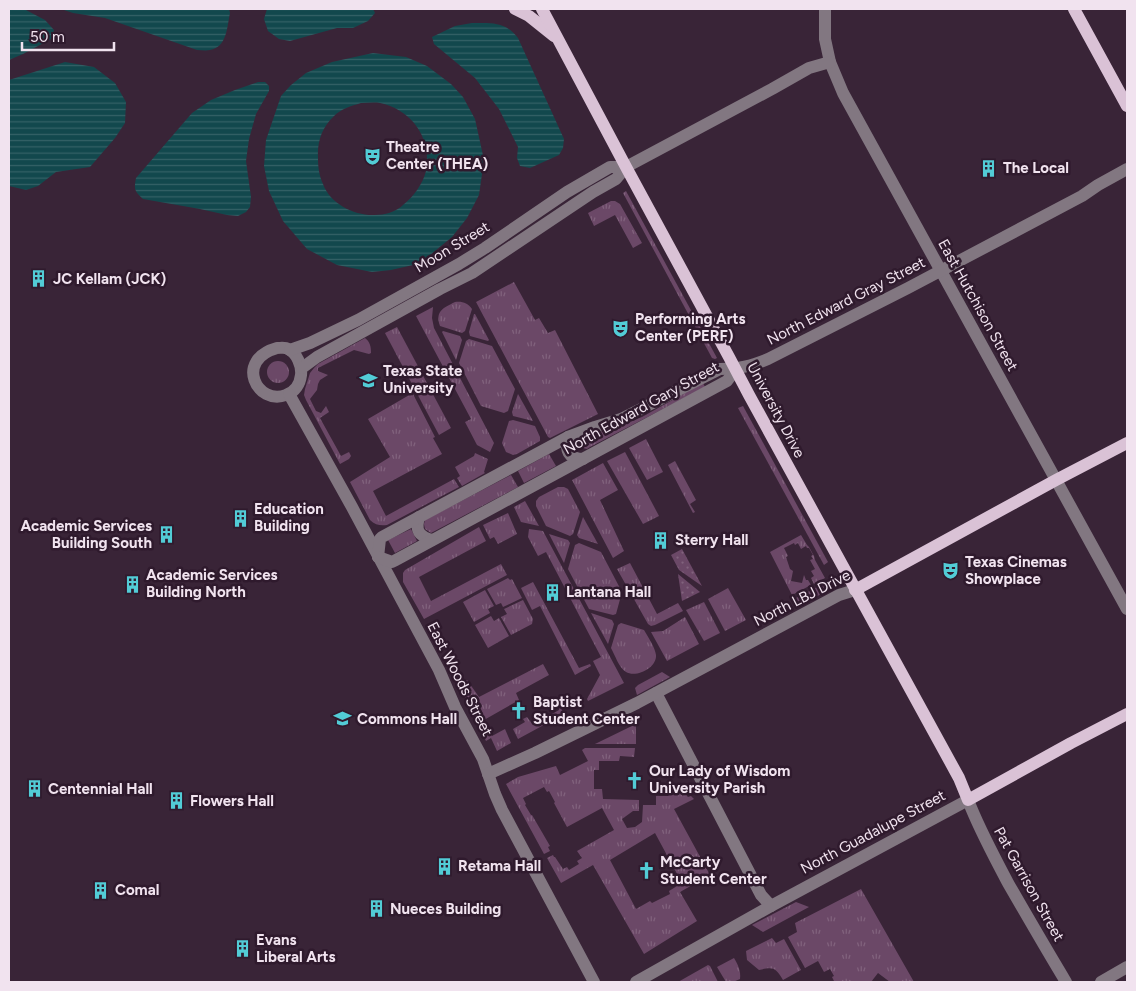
<svg xmlns="http://www.w3.org/2000/svg" width="1136" height="991" font-family="Figtree,sans-serif">
<style>
.grass{fill:url(#grass-tufts);fill-rule:evenodd}
.garden{fill:url(#garden-dots)}
.water{fill:url(#water-rules);fill-rule:evenodd}
.lines{fill:none;stroke-linecap:round;stroke-linejoin:round}
.minor{stroke:#827781;stroke-width:12}
.major{stroke:#dac2d6;stroke-width:12}
.labels{text-anchor:middle;dominant-baseline:central;stroke-width:5;stroke-linejoin:round;paint-order:stroke}
.poi-label{font-size:15px;font-weight:bold;fill:#f1e3ef;stroke:#2f1a2d;text-anchor:start}
.street-label{font-size:15px;fill:#f1e3ef;stroke:#2f1a2d}
</style>
<defs>
<pattern id="grass-tufts" width="24" height="20" patternUnits="userSpaceOnUse" patternTransform="scale(1.25)"><rect width="24" height="20" fill="#6b4867"/><path d="M3 7l-1-3M5 7V3M7 7l1-3M15 17l-1-3M17 17v-4M19 17l1-3" fill="none" stroke="#81627d"/></pattern>
<pattern id="garden-dots" width="8" height="8" patternUnits="userSpaceOnUse" patternTransform="scale(1.25)"><rect width="8" height="8" fill="#6b4867"/><path d="M2 2h.1M6 6h.1" fill="none" stroke="#81627d" stroke-width="1.8" stroke-linecap="round"/></pattern>
<pattern id="water-rules" width="6" height="5" patternUnits="userSpaceOnUse" patternTransform="scale(1.25)"><rect width="6" height="5" fill="#12484d"/><path d="M0 2.5h6" fill="none" stroke="#356267"/></pattern>
</defs>
<rect width="100%" height="100%" fill="#392437"/>
<g class="grass">
<polygon points="626,191 717,358 715,359 712,358 623,193"/>
<polygon points="611,201 615,201 620,204 642,243 633,248 615,215 594,226 588,213"/>
<polygon points="514,282 535,320 539,318 548,333 555,330 598,414 550,438 548,437 476,302"/>
<path d="M455,302c7,-1 13,1 17,7l-7,22 -3,2 -22,-7c-5,-15 3,-18 15,-24z"/>
<polygon points="433,307 432,318 434,328 494,443 490,452 477,445 465,422 471,419 416,316"/>
<polygon points="474,314 475,314 489,340 488,341 470,336 469,332"/>
<polygon points="397,327 451,428 439,435 385,333"/>
<polygon points="443,331 460,336 462,340 456,360 442,332"/>
<path d="M365,338c5,4 6,8 6,15l-2,1 -15,-4 -36,18v3l10,4 -8,5 -2,4 -1,6 -7,9 6,12 5,2 5,-7 3,6 -9,6 21,38 8,-4 2,4 -2,3 -9,5 -34,-64 -2,-5 1,-6 5,-16 4,-5 4,-4z"/>
<polygon points="469,339 492,346 515,389 508,411 504,413 481,406 459,363 466,341"/>
<circle cx="278" cy="372" r="11"/>
<path d="M703,383l2,4 -115,60 -3,2c-6,-1 -8,-3 -8,-9l6,-3 40,-13 17,-7z"/>
<path d="M411,394h2l22,43 -2,1 9,16 -69,37 13,25 68,-37 5,8 -72,38c-6,1 -12,0 -17,-5l-20,-38 40,-25 -22,-38z"/>
<polygon points="518,394 533,421 513,416 512,412"/>
<polygon points="743,406 828,562 824,565 738,408"/>
<polygon points="513,420 535,426 540,437 540,441 517,454 513,455 506,452 502,443 509,421"/>
<polygon points="646,439 663,472 647,480 629,448"/>
<polygon points="625,452 659,516 643,524 607,461"/>
<polygon points="475,453 488,459 484,472 485,473 462,486 457,478 460,476 455,467 474,456"/>
<polygon points="549,454 556,466 524,483 518,471"/>
<polygon points="675,461 696,500 690,504 695,512 693,513 668,465"/>
<polygon points="603,463 618,490 600,500 624,551 613,558 572,480"/>
<polygon points="511,475 518,487 431,533 425,529 424,524 425,520"/>
<polygon points="558,487 564,487 568,489 580,512 573,534 570,536 546,526 536,506 536,501 539,497"/>
<polygon points="525,501 539,526 521,522 514,507"/>
<polygon points="508,513 517,534 498,544 494,537 490,539 483,525"/>
<polygon points="583,517 598,544 579,538 577,535"/>
<polygon points="479,527 486,541 419,577 431,601 501,564 507,575 424,619 403,582 403,573 405,570"/>
<polygon points="411,529 417,541 395,553 388,540"/>
<polygon points="529,529 543,531 624,683 588,701 587,699 600,675 593,661 601,657 546,552 538,556 528,537"/>
<polygon points="549,534 568,540 570,543 564,563"/>
<polygon points="801,535 807,545 809,547 814,556 815,560 825,578 814,584 811,578 814,576 811,571 815,569 810,560 813,559 811,556 813,555 809,548 807,548 806,546 801,549 798,543 795,545 794,543 784,548 788,556 786,557 790,569 793,571 791,581 802,583 804,575 806,580 808,580 811,585 792,595 770,552"/>
<polygon points="579,543 601,552 622,592 616,614 613,615 589,609 568,569 575,545"/>
<polygon points="630,563 657,614 678,603 683,611 655,625 651,626 648,624 617,569"/>
<polygon points="508,578 510,580 512,579 522,598 503,607 501,603 496,605 487,589"/>
<polygon points="533,582 579,668 590,664 591,666 575,675 540,606 532,610 521,588"/>
<polygon points="827,582 830,589 798,607 794,599"/>
<polygon points="728,588 746,620 725,631 708,599"/>
<polygon points="485,590 494,606 488,609 490,613 474,622 463,602"/>
<polygon points="523,600 533,619 532,624 511,635 501,617 507,614 504,609"/>
<polygon points="704,602 720,633 704,641 686,610"/>
<polygon points="591,613 612,620 614,624 608,644"/>
<polygon points="491,616 494,621 499,618 509,636 488,648 475,625"/>
<polygon points="685,617 699,644 667,661 651,632 663,631"/>
<path d="M621,623l23,7c4,7 11,17 12,25 1,13 -20,23 -30,17 -7,-4 -11,-17 -15,-24l7,-23z"/>
<polygon points="543,664 549,675 516,693 519,700 484,720 492,736 505,729 511,743 497,751 491,738 486,741 459,684 467,680 479,697"/>
<polygon points="662,672 670,677 637,695 635,688 638,685"/>
<polygon points="560,706 564,714 518,739 513,729 525,722 523,719 527,717 533,725 559,710"/>
<polygon points="636,724 636,744 595,744"/>
<path d="M585,748h50l-1,9 -14,-1 -1,5h-20v9h-5v19h8l1,10 36,1v11h-6l-11,8 5,9 8,-1 7,-5 1,-17h13v-9h12l6,-7v-4h3l11,12 3,-1 3,3 -20,10 36,66 -30,17 17,29 -53,33 -51,-89 -32,18 -14,-25 6,-3 1,2h1l8,12 4,-2 2,3 10,-6 -2,-3 5,-3 -5,-7 37,-21 -12,-22 -35,19 -13,-24 1,-1 -6,-11 -2,1 -3,-5 -21,11 3,6 -1,1 6,10h1l18,31 -2,1 2,4 -6,3 -38,-70 12,-7 38,-11 4,9 28,-14 -6,-11zM655,833l27,50 -13,8 1,3 -18,9 -2,-2 -14,8 -26,-49z"/>
<polygon points="861,889 914,982 890,982 878,973 871,982 833,982 834,981 832,977 834,976 830,969 824,972 818,961 805,968 788,937 797,932 795,923"/>
<polygon points="796,902 809,907 763,932 752,925"/>
<path d="M772,938l4,5 8,-4 17,31 -18,10c-8,-13 -10,-13 -24,-10l-12,-10 -1,-9z"/>
<path d="M734,958c4,7 7,13 6,21l-7,3h-7l-9,-15z"/>
<polygon points="708,965 710,966 718,982 678,982"/>
</g>
<g class="garden">
<polygon points="682,549 702,586 679,570 671,555"/>
<polygon points="678,574 700,592 682,601"/>
</g>
<g class="water">
<polygon points="9,9 24,9 45,20 54,30 51,39 23,54 9,60"/>
<path d="M61,9h168l1,4c-3,14 -3,34 -20,37 -4,1 -9,0 -13,0l-92,-32 -32,-5z"/>
<polygon points="267,9 373,9 375,13 368,21 353,28 337,28 290,41 279,39 268,31 264,19"/>
<path d="M472,23c19,0 33,-2 46,15l46,101 -1,9 -4,7 -29,13 -10,-2 -3,-8 1,-11 -19,-38 -24,-31 -41,-34 -2,-7 23,-11z"/>
<path d="M373,53l33,4 21,9 24,18 12,13 12,22 9,41 -5,35 -12,23 -15,19 -22,18 -17,10 -22,5 -19,2 -35,-7 -30,-16 -24,-28 -14,-30 -5,-25 2,-26 15,-44 10,-11 15,-12 26,-11zM361,103c6,0 13,-1 19,0 32,7 52,35 46,68 -3,13 -13,26 -23,34 -7,7 -19,10 -28,10 -20,1 -45,-11 -52,-31 -4,-9 -5,-17 -5,-26 -1,-16 4,-31 16,-42 7,-7 17,-10 27,-13z"/>
<polygon points="65,62 94,67 115,83 126,102 125,123 115,138 90,167 56,172 38,186 26,190 9,186 9,80"/>
<path d="M258,82h7l4,4v5l-13,23 -7,25 -3,22 5,36 -1,10 -4,5 -8,4 -11,-1 -27,-6 -57,-10c-9,-8 -9,-10 -7,-21l56,-65 19,-13 24,-10z"/>
</g>
<g class="lines">
<g class="minor">
<polyline points="825,9 825,39 830,62 843,93 1127,609"/>
<path d="M277,348c4,0 8,-1 11,1 9,4 14,17 13,26 -1,9 -6,17 -15,20 -29,11 -52,-35 -9,-47z"/>
<polyline points="290,350 310,343 358,320 459,264 485,248 567,192 610,167 626,167"/>
<polyline points="302,368 317,357 440,289 472,273 593,192 616,179 626,167 772,89 809,68 830,62"/>
<polyline points="289,394 352,507 439,670 455,707 483,759 495,794 502,810 594,982"/>
<path d="M568,437c-3,13 0,22 15,22"/>
<path d="M419,517c-4,14 0,19 13,23"/>
<path d="M378,557l2,-18 2,-2 186,-100 27,-10 26,-8 99,-50c19,0 31,-3 48,-10l140,-71 174,-92 16,-11 29,-16"/>
<polyline points="378,557 392,562 394,561 714,388 727,381 736,369"/>
<polyline points="656,693 761,895 771,906"/>
<polyline points="488,774 535,753 637,703 839,595 855,590"/>
<path d="M636,982l135,-76 197,-106c11,29 26,56 40,83 19,33 38,66 58,99"/>
<polyline points="1101,982 1127,967"/>
</g>
<g class="major">
<polyline points="515,9 529,16 554,36"/>
<polyline points="542,9 626,167 729,357 749,395 959,778 968,800 1071,743 1127,714"/>
<polyline points="1074,9 1127,106"/>
<polyline points="855,590 1056,480 1127,443"/>
</g>
</g>
<defs>
<symbol id="theatre-bare" viewBox="-9 -9 18 18"><path d="M-5-5.5Q0-4 5-5.5V0Q5 5 0 6Q-5 5-5 0ZM-3.3-2.5H-1v1.5H-3.3ZM1-2.5H3.3v1.5H1ZM-2.8 1Q0 5.5 2.8 1Z" fill="#52ccd6" stroke="#2f1a2d" stroke-width="2.5" paint-order="stroke"/></symbol>
<symbol id="building-bare" viewBox="-9 -9 18 18"><path d="M-4-6H4V6H1V3H-1V6H-4ZM-2.5-4.3h1.7v1.8h-1.7ZM.8-4.3h1.7v1.8H.8ZM-2.5-1h1.7V.8h-1.7ZM.8-1h1.7V.8H.8Z" fill="#52ccd6" stroke="#2f1a2d" stroke-width="2.5" paint-order="stroke"/></symbol>
<symbol id="university-bare" viewBox="-9 -9 18 18"><path d="M0-5L7-2L0 1L-7-2ZM-4 1L0 2.5L4 1V4Q0 6-4 4Z" fill="#52ccd6" stroke="#2f1a2d" stroke-width="2.5" paint-order="stroke"/></symbol>
<symbol id="church-bare" viewBox="-9 -9 18 18"><path d="M-1.2-6h2.4v3.5h3.3v2.4h-3.3V6h-2.4V-.1h-3.3v-2.4h3.3Z" fill="#52ccd6" stroke="#2f1a2d" stroke-width="2.5" paint-order="stroke"/></symbol>
</defs>
<g fill-rule="evenodd">
<use href="#theatre-bare" x="360" y="144" width="25" height="25"/>
<use href="#building-bare" x="976" y="156" width="25" height="25"/>
<use href="#building-bare" x="26" y="266" width="25" height="25"/>
<use href="#theatre-bare" x="608" y="316" width="25" height="25"/>
<use href="#university-bare" x="356" y="368" width="25" height="25"/>
<use href="#building-bare" x="228" y="506" width="25" height="25"/>
<use href="#building-bare" x="154" y="522" width="25" height="25"/>
<use href="#building-bare" x="648" y="528" width="25" height="25"/>
<use href="#theatre-bare" x="938" y="558" width="25" height="25"/>
<use href="#building-bare" x="120" y="572" width="25" height="25"/>
<use href="#building-bare" x="540" y="580" width="25" height="25"/>
<use href="#church-bare" x="506" y="698" width="25" height="25"/>
<use href="#university-bare" x="330" y="706" width="25" height="25"/>
<use href="#church-bare" x="622" y="768" width="25" height="25"/>
<use href="#building-bare" x="22" y="776" width="25" height="25"/>
<use href="#building-bare" x="164" y="788" width="25" height="25"/>
<use href="#building-bare" x="432" y="854" width="25" height="25"/>
<use href="#church-bare" x="634" y="858" width="25" height="25"/>
<use href="#building-bare" x="88" y="878" width="25" height="25"/>
<use href="#building-bare" x="364" y="896" width="25" height="25"/>
<use href="#building-bare" x="230" y="936" width="25" height="25"/>
</g>
<g class="labels">
<g class="poi-label">
<text x="386" y="147">Theatre<tspan x="386" dy="17">Center (THEA)</tspan></text>
<text x="1003" y="168">The Local</text>
<text x="53" y="279">JC Kellam (JCK)</text>
<text x="635" y="319">Performing Arts<tspan x="635" dy="17">Center (PERF)</tspan></text>
<text x="383" y="371">Texas State<tspan x="383" dy="17">University</tspan></text>
<text x="254" y="509">Education<tspan x="254" dy="17">Building</tspan></text>
<text x="152" y="526" text-anchor="end">Academic Services<tspan x="152" dy="17">Building South</tspan></text>
<text x="675" y="540">Sterry Hall</text>
<text x="965" y="562">Texas Cinemas<tspan x="965" dy="17">Showplace</tspan></text>
<text x="146" y="575">Academic Services<tspan x="146" dy="17">Building North</tspan></text>
<text x="566" y="592">Lantana Hall</text>
<text x="533" y="702">Baptist<tspan x="533" dy="17">Student Center</tspan></text>
<text x="357" y="719">Commons Hall</text>
<text x="649" y="771">Our Lady of Wisdom<tspan x="649" dy="17">University Parish</tspan></text>
<text x="48" y="789">Centennial Hall</text>
<text x="190" y="801">Flowers Hall</text>
<text x="660" y="862">McCarty<tspan x="660" dy="17">Student Center</tspan></text>
<text x="458" y="866">Retama Hall</text>
<text x="115" y="890">Comal</text>
<text x="390" y="909">Nueces Building</text>
<text x="256" y="940">Evans<tspan x="256" dy="17">Liberal Arts</tspan></text>
</g>
<g class="street-label">
<text transform="translate(452 247) rotate(-31)">Moon Street</text>
<text transform="translate(846 301) rotate(-27)">North Edward Gray Street</text>
<text transform="translate(978 305) rotate(61)">East Hutchison Street</text>
<text transform="translate(641 408) rotate(-29)">North Edward Gary Street</text>
<text transform="translate(776 410) rotate(62)">University Drive</text>
<text transform="translate(802 598) rotate(-27)">North LBJ Drive</text>
<text transform="translate(460 679) rotate(63)">East Woods Street</text>
<text transform="translate(873 832) rotate(-28)">North Guadalupe Street</text>
<text transform="translate(1029 884) rotate(61)">Pat Garrison Street</text>
</g>
</g>
<rect width="1136" height="991" fill="none" stroke="#f1e3ef" stroke-width="20"/>
<path d="M22 42v8h92v-8" fill="none" stroke="#f1e3ef" stroke-width="2.5"/>
<text x="30" y="42" font-size="15" fill="#f1e3ef" stroke="#2f1a2d" stroke-width="4" paint-order="stroke">50 m</text>
</svg>
